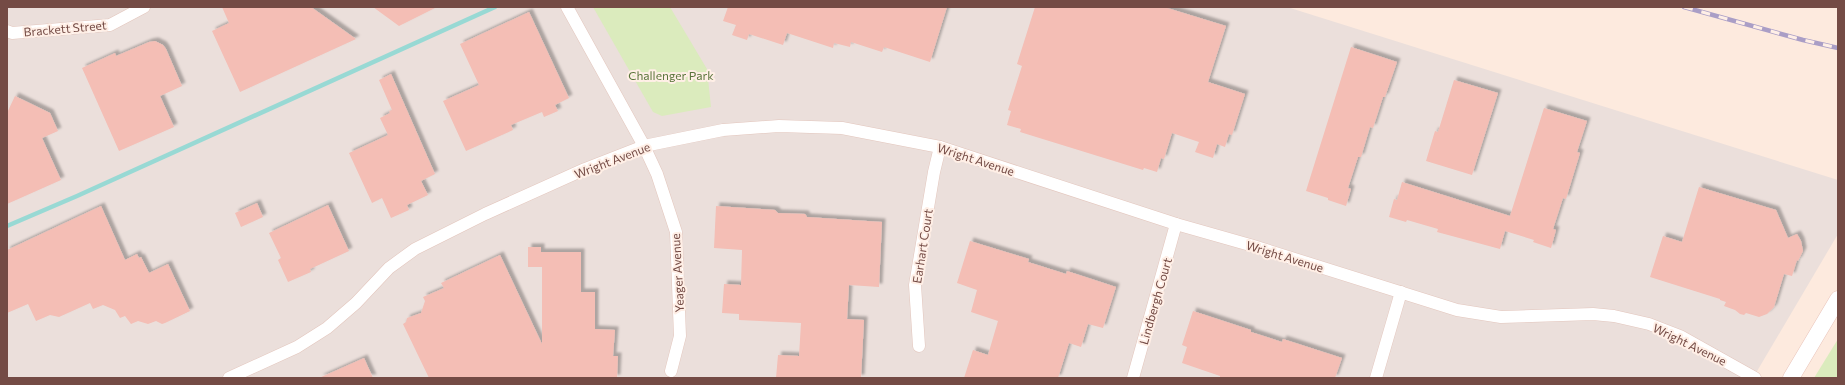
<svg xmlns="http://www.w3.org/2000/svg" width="1845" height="385" font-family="Commissioner,sans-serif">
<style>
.industrial{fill:#ebdfdb}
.green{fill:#dbebbd}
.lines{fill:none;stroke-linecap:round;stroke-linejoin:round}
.stream{stroke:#98d9d4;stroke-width:4.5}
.building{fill:#f4beb5;filter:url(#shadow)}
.street-casing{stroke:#e3c6bd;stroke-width:13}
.secondary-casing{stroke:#e9c4ba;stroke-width:17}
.street{stroke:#fff;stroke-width:12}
.secondary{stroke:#fff;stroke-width:16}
.rail-casing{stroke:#aa9ec6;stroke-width:4.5}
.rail{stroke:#ffefe6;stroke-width:3;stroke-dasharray:9;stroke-linecap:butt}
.labels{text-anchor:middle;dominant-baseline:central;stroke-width:4;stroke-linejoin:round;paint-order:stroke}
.street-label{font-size:12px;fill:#744b45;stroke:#ffefe6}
.park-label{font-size:12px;fill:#5a753b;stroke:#ffefe6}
</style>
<defs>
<filter id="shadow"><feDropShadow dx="3.5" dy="-3.5" stdDeviation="1" flood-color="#0004"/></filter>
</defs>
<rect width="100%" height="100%" fill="#fdeade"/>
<polygon class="industrial" points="7,7 1287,7 1838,180 1838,234 1753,378 7,378"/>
<g class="green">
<polygon points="593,7 670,7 707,69 711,107 662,116 653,112"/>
<polygon points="1838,339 1838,378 1814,378"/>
</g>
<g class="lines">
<polyline class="stream" points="7,226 77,196 495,7"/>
</g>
<g class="building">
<polygon points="222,7 311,7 356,39 240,92 212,31 229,23"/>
<polygon points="373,7 437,7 399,26"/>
<polygon points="728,7 947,7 930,62 884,47 882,52 851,42 850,47 834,43 833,48 787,33 783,45 749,34 747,40 732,35 736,25 723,21"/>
<polygon points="1035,7 1164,7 1226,26 1208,82 1245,94 1232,135 1229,134 1225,147 1217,144 1213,158 1195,152 1199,142 1172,133 1164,159 1161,158 1157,172 1144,168 1143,170 1020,132 1021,129 1007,125 1011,111 1008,110 1022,66 1017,64"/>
<polygon points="529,12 569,98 555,105 558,111 544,117 542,112 511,125 513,130 466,151 443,101 479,85 460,44"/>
<polygon points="155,41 163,45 166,49 182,86 160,96 174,127 119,151 82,68 115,53 116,56 149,42"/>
<polygon points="1351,47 1397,62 1385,97 1383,97 1373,128 1370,127 1361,157 1358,157 1348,188 1351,189 1346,206 1328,200 1328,198 1306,191"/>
<polygon points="391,74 435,174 421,181 428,195 407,205 409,210 391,218 382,198 372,203 349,153 388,135 380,118 390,113 389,111 392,110 379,80"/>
<polygon points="1454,80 1498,93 1472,175 1426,161 1435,131 1438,132"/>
<polygon points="15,96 50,113 58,131 42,138 61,180 7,204 7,113"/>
<polygon points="1544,108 1587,121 1577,152 1580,153 1566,199 1563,198 1553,229 1556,230 1551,248 1533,242 1534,240 1505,231 1500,249 1437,232 1438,229 1407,220 1406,222 1389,217 1394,199 1397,200 1402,182 1510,216"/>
<polygon points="1699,187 1776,210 1788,238 1797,234 1801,241 1803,251 1798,261 1797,260 1792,276 1784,274 1774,307 1767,314 1759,317 1746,313 1744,315 1740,314 1735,310 1724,306 1726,302 1720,300 1720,299 1650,277 1663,236 1682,242"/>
<polygon points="257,203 263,217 241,227 235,213"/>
<polygon points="328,205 349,251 310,269 311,272 288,282 278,260 281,258 269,233"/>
<polygon points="101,206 125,260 137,254 139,258 141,257 149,273 168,264 190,311 165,323 162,324 156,321 148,324 138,321 131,324 125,316 120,318 115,310 103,305 93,309 90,303 59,317 50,315 36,321 28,304 7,313 7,250"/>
<polygon points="716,206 775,210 778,213 805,214 807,217 882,222 879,287 849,285 847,319 864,320 861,378 776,378 778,355 799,356 801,323 739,320 739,314 722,313 724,284 741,285 742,250 714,248"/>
<polygon points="970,241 1029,259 1028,262 1066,274 1067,271 1116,287 1103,328 1088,324 1081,347 1069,343 1058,378 964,378 973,350 988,355 998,321 971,312 977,290 957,283"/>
<polygon points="528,247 541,247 541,252 581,252 581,292 595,292 595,329 615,330 613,356 618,356 617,378 429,378 403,324 406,322 407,318 421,313 425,301 423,297 444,288 441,283 500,255 542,344 542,267 528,267"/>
<polygon points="1193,311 1251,330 1251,332 1282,342 1283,339 1342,358 1335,378 1220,378 1220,376 1182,363 1187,347 1182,345"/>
<polygon points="364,358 373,378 319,378"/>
</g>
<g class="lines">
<defs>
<g id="street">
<polyline points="567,7 644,146 657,174 676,232 680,336 671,371"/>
<polyline points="7,31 12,33 110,25 144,7"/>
<polyline points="919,346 915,285 934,172 940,147"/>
<polyline points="229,378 297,347 327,328 356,303 389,268 415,249 485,214 585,169 644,146 723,130 779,126 842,128 940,147 1176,224 1250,245 1457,310 1501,317 1593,314 1614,316 1649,324 1680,336 1755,378"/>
<polyline points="1133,378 1176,224"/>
<polyline points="1376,378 1401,292"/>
</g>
<polyline id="secondary" points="1791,378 1838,299"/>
</defs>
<use href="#street" class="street-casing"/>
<use href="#secondary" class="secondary-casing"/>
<use href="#street" class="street"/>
<use href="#secondary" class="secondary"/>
<defs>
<polyline id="rail" points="1684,7 1803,40 1838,48"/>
</defs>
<use href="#rail" class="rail-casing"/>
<use href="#rail" class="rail"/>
</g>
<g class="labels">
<g class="street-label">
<text transform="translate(65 28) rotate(-5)">Brackett Street</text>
<text transform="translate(976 159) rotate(18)">Wright Avenue</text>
<text transform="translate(612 160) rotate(-21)">Wright Avenue</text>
<text transform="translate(922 246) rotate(-81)">Earhart Court</text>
<text transform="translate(1285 256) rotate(17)">Wright Avenue</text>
<text transform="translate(677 273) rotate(-93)">Yeager Avenue</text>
<text transform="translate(1155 301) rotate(-74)">Lindbergh Court</text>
<text transform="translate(1690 344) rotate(26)">Wright Avenue</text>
</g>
<g class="park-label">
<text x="671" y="75">Challenger Park</text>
</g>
</g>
<rect width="1845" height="385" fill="none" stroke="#744b45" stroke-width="16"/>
</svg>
